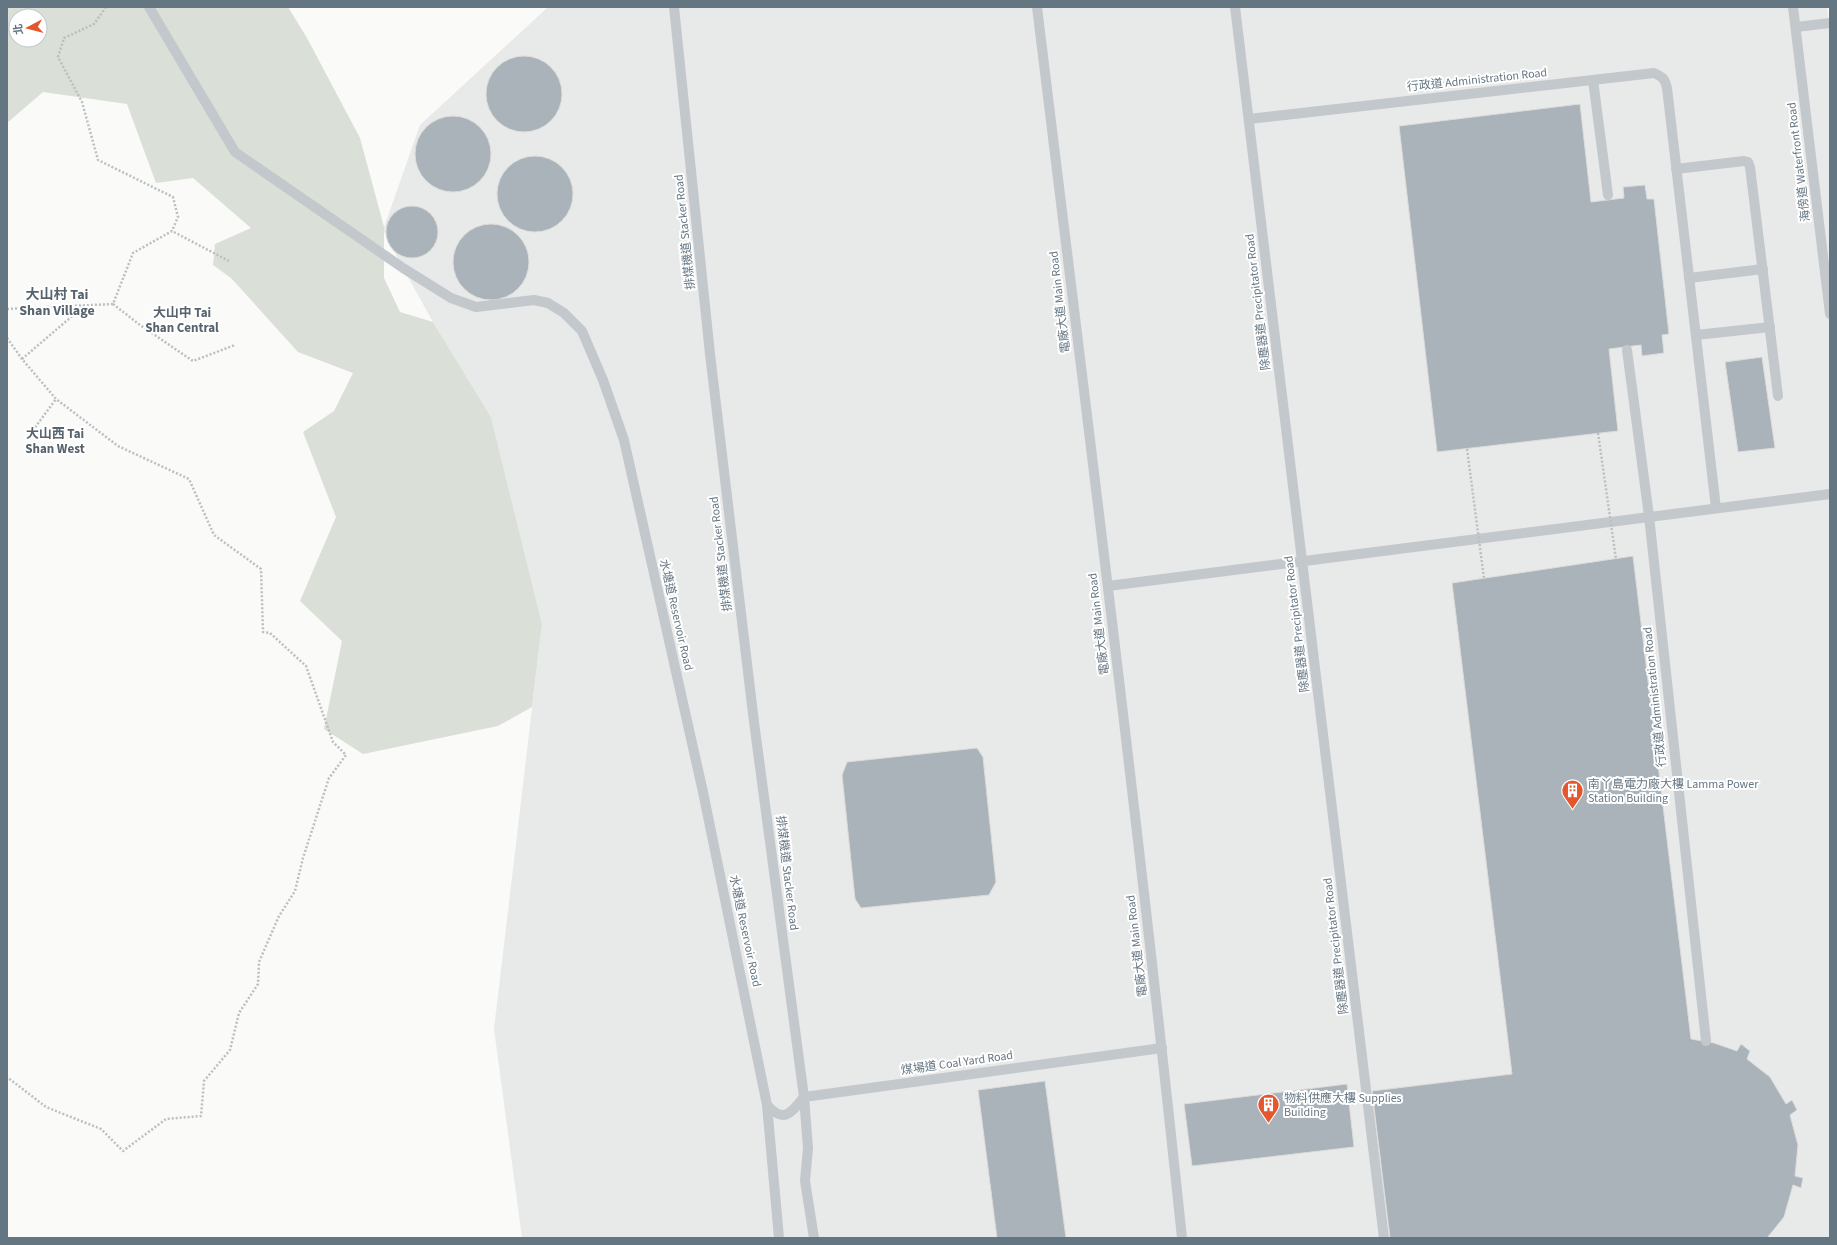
<svg xmlns="http://www.w3.org/2000/svg" width="1837" height="1245" font-family="'Source Sans 3','Noto Sans TC',sans-serif">
<style>
.built{fill:#e8e9e9}
.green{fill:#dadfd7;fill-rule:evenodd}
.building{fill:#aab3b9;stroke:#dcdcda}
.lines{fill:none;stroke-linecap:round;stroke-linejoin:round}
.path{stroke:#bbbfc2;stroke-width:2.5;stroke-dasharray:2 2;stroke-linecap:butt}
.lane{stroke:#c3c8cc;stroke-width:10}
.path-bridge{stroke:#bbbfc2;stroke-width:2.5;stroke-dasharray:2 2;stroke-linecap:butt}
.labels{text-anchor:middle;dominant-baseline:central;stroke-width:4;stroke-linejoin:round;paint-order:stroke}
.street-label{font-size:12px;fill:#657683;stroke:#fff}
.poi-label{font-size:12px;fill:#657683;stroke:#fff;text-anchor:start}
.neighbourhood-label{font-size:13px;font-weight:bold;fill:#57646e;stroke:#fff}
.quarter-label{font-size:14px;font-weight:bold;fill:#57646e;stroke:#fff}
</style>
<rect width="100%" height="100%" fill="#fafaf8"/>
<polygon class="built" points="548,7 1827,7 1830,33 1830,1238 522,1238 494,1029 542,624 491,417 433,322 403,268 383,230 420,125"/>
<path class="green" d="M7,7h281l19,31 53,100 24,89v51l16,34 33,10 58,95 51,207 -10,83 -34,19 -135,28 -39,-25 18,-88 -42,-40 36,-84 -33,-85 31,-21 19,-38 -55,-21 -67,-74 -18,-13 2,-21 36,-16 -58,-50 -37,5 -29,-79 -84,-12 -36,31zM16,16h24v24h-24z"/>
<g class="building">
<circle cx="524" cy="94" r="38"/>
<polygon points="1580,104 1591,202 1624,198 1623,187 1645,185 1647,199 1654,199 1669,334 1662,335 1664,353 1642,356 1641,345 1609,349 1618,431 1437,452 1399,126"/>
<circle cx="453" cy="154" r="38"/>
<circle cx="535" cy="194" r="38"/>
<circle cx="412" cy="232" r="26"/>
<circle cx="491" cy="262" r="38"/>
<polygon points="1762,357 1775,448 1738,452 1725,362"/>
<polygon points="1633,556 1691,1039 1714,1043 1737,1051 1741,1044 1750,1051 1747,1059 1770,1077 1786,1104 1792,1100 1797,1110 1790,1115 1798,1145 1795,1176 1803,1178 1801,1188 1793,1185 1784,1217 1767,1238 1390,1238 1372,1091 1512,1074 1452,583"/>
<polygon points="977,748 983,757 996,882 989,895 861,908 855,899 842,775 847,762"/>
<polygon points="1045,1081 1066,1238 997,1238 978,1090"/>
<polygon points="1347,1084 1354,1147 1192,1166 1184,1104"/>
</g>
<g class="lines">
<g class="path">
<polyline points="106,7 94,24 64,38 58,57 82,102 98,160 173,197 178,217 172,231"/>
<polyline points="113,304 140,325 193,361 235,345"/>
<polyline points="7,309 113,304 133,253 172,231 229,261"/>
<polyline points="7,338 22,359 56,399 118,446 189,479 214,535 261,569 263,632 270,633 306,666 333,742 346,755 329,778 303,858 295,891 279,916 259,962 258,984 239,1013 230,1050 204,1081 201,1116 166,1119 123,1151 101,1129 46,1107 7,1077"/>
<polyline points="22,359 84,306"/>
<polyline points="28,437 56,399"/>
</g>
<g class="lane">
<polyline points="149,7 235,152 403,268 451,298 476,307 534,300 548,303 564,313 582,331 603,380 624,440 703,792 767,1105 779,1238"/>
<polyline points="674,7 710,354 754,722 804,1097 808,1148 805,1181 814,1238"/>
<path d="M1037,7c50,410 102,820 145,1231"/>
<polyline points="1235,7 1384,1238"/>
<polyline points="1793,7 1830,314"/>
<polyline points="1796,27 1830,23"/>
<polyline points="1593,80 1608,195"/>
<path d="M1249,119l405,-46c9,4 11,6 13,15l49,420"/>
<polyline points="1676,169 1744,161 1748,162 1750,167 1778,396"/>
<polyline points="1689,278 1763,269"/>
<polyline points="1696,335 1770,327"/>
<polyline points="1627,350 1649,516 1706,1041"/>
<polyline points="1108,586 1830,494"/>
<path d="M767,1105c17,19 24,8 37,-8l358,-49"/>
</g>
<g class="path-bridge">
<polyline points="1598,433 1616,559"/>
<polyline points="1467,449 1484,578"/>
</g>
</g>
<defs>
<symbol id="building-pin" viewBox="-11 -11 22 30"><path d="M0 17L-7.5 6A9.5 9.5 0 1 1 7.5 6Z" fill="#e4572e" stroke="#fff"/><path d="M-4-6H4V6H1V3H-1V6H-4ZM-2.5-4.3h1.7v1.8h-1.7ZM.8-4.3h1.7v1.8H.8ZM-2.5-1h1.7V.8h-1.7ZM.8-1h1.7V.8H.8Z" fill="#fff"/></symbol>
</defs>
<g fill-rule="evenodd">
<use href="#building-pin" x="1560" y="778" width="25" height="34"/>
<use href="#building-pin" x="1256" y="1092" width="25" height="34"/>
</g>
<g class="labels">
<g class="street-label">
<text transform="translate(1477 80) rotate(-6)">行政道 Administration Road</text>
<text transform="translate(1799 162) rotate(-97)">海傍道 Waterfront Road</text>
<text transform="translate(685 232) rotate(-96)">排煤機道 Stacker Road</text>
<text transform="translate(1060 302) rotate(-97)">電廠大道 Main Road</text>
<text transform="translate(1258 302) rotate(-97)">除塵器道 Precipitator Road</text>
<text transform="translate(721 554) rotate(-97)">排煤機道 Stacker Road</text>
<text transform="translate(676 615) rotate(77)">水塘道 Reservoir Road</text>
<text transform="translate(1099 624) rotate(-97)">電廠大道 Main Road</text>
<text transform="translate(1297 624) rotate(-97)">除塵器道 Precipitator Road</text>
<text transform="translate(1655 697) rotate(-96)">行政道 Administration Road</text>
<text transform="translate(787 873) rotate(83)">排煤機道 Stacker Road</text>
<text transform="translate(745 931) rotate(78)">水塘道 Reservoir Road</text>
<text transform="translate(1137 946) rotate(-97)">電廠大道 Main Road</text>
<text transform="translate(1336 946) rotate(-97)">除塵器道 Precipitator Road</text>
<text transform="translate(957 1063) rotate(-8)">煤場道 Coal Yard Road</text>
</g>
<g class="poi-label">
<text x="1588" y="784">南丫島電力廠大樓 Lamma Power<tspan x="1588" dy="14">Station Building</tspan></text>
<text x="1284" y="1098">物料供應大樓 Supplies<tspan x="1284" dy="14">Building</tspan></text>
</g>
<g class="neighbourhood-label">
<text x="182" y="313">大山中 Tai<tspan x="182" dy="15">Shan Central</tspan></text>
<text x="55" y="434">大山西 Tai<tspan x="55" dy="15">Shan West</tspan></text>
</g>
<g class="quarter-label">
<text x="57" y="295">大山村 Tai<tspan x="57" dy="16">Shan Village</tspan></text>
</g>
</g>
<rect width="1837" height="1245" fill="none" stroke="#657683" stroke-width="16"/>
<g transform="translate(28 28) rotate(263)"><circle r="19" fill="#ffffff" stroke="#c1c8cd"/>
<path d="M0-3L7 15L0 10L-7 15Z" fill="#e4572e"/>
<text y="-6" font-size="11" font-weight="bold" text-anchor="middle" fill="#657683">北</text>
</g>
</svg>
